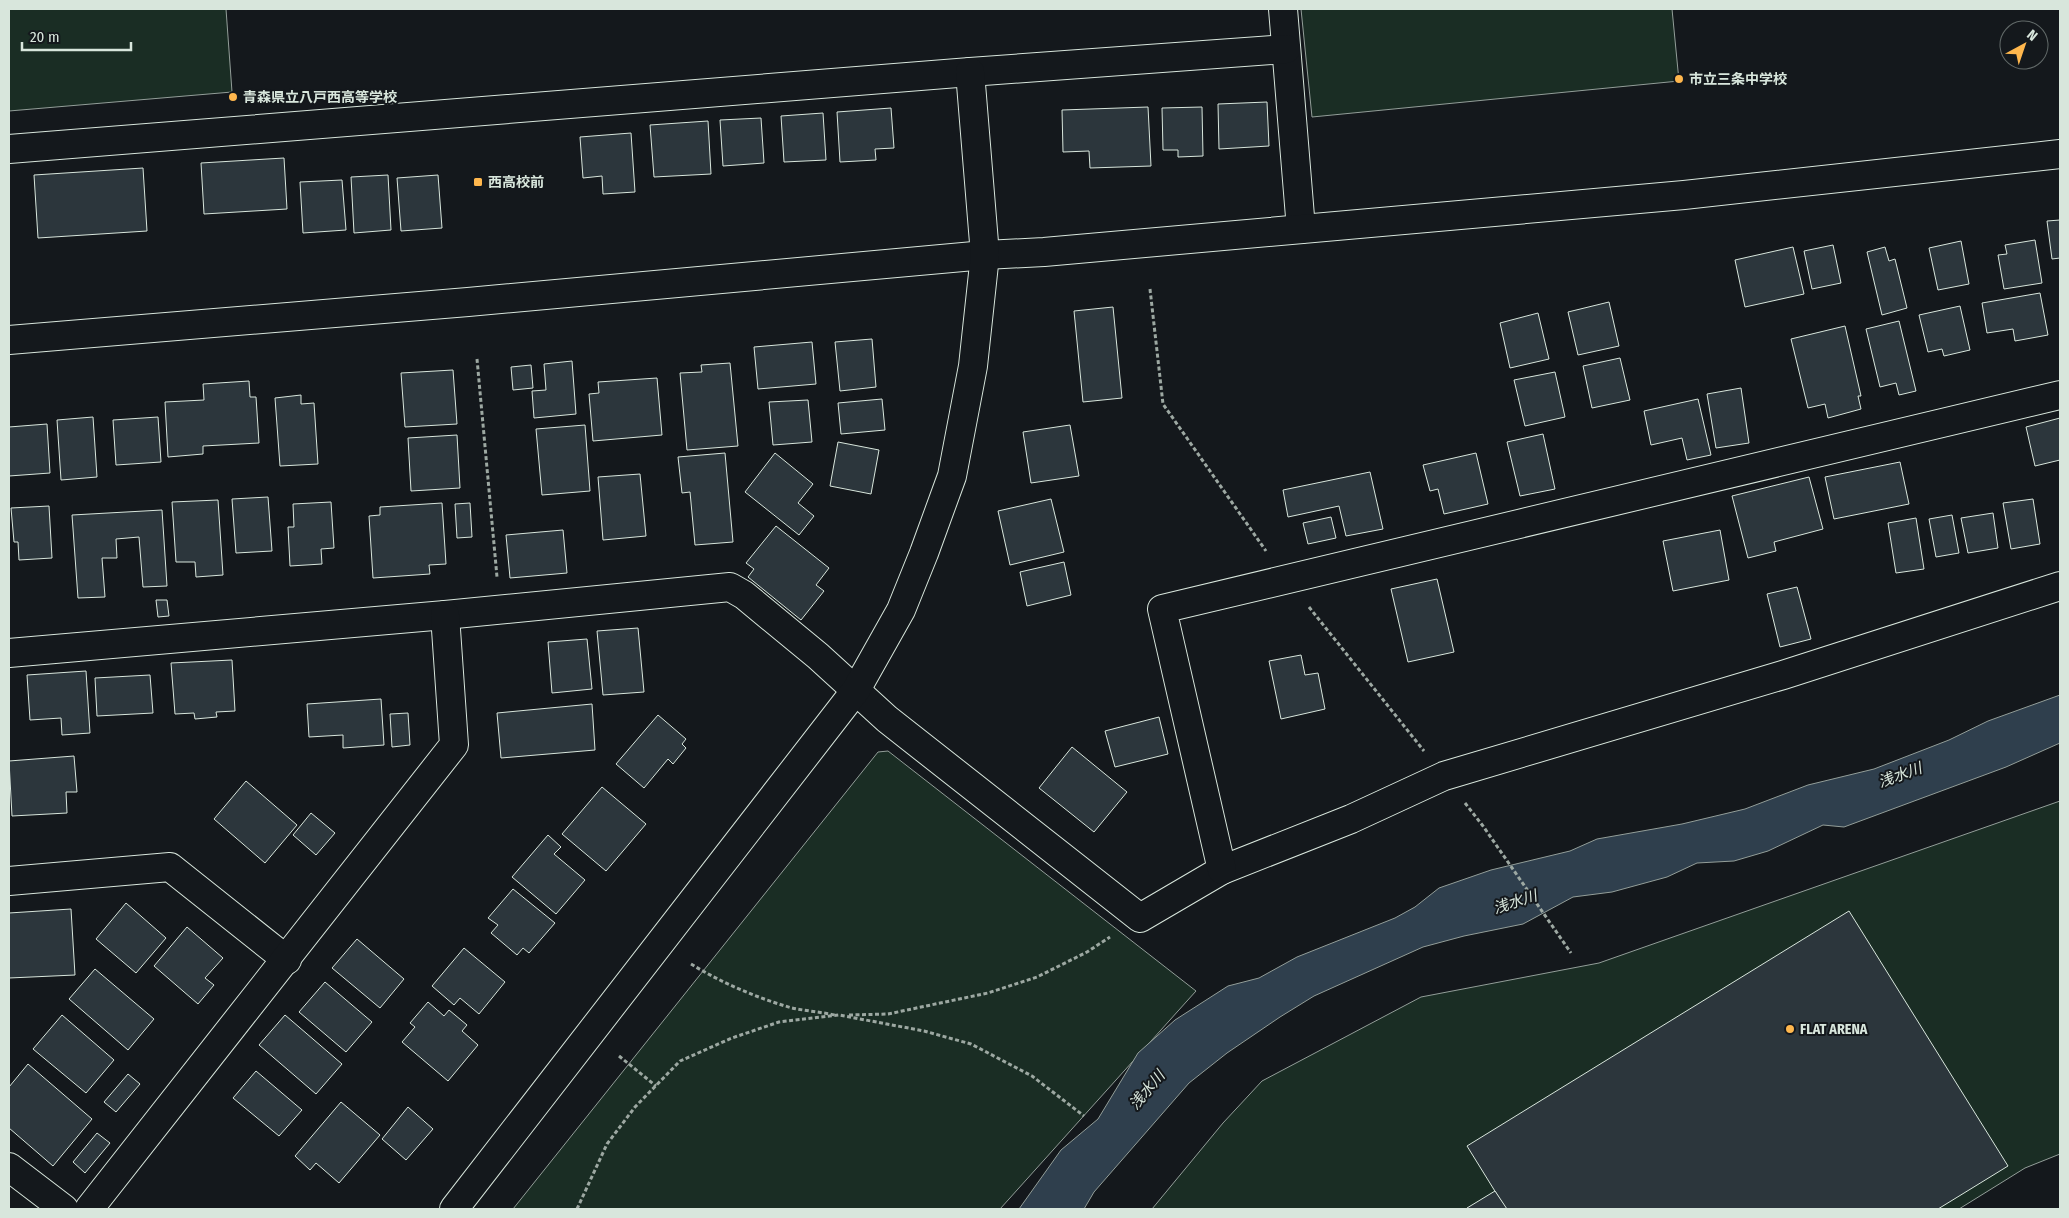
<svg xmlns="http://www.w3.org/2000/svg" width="2069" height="1218" font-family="'Fira Sans Condensed','Noto Sans JP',sans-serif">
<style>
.green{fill:#1a2d24;stroke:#939e99}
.water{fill:#2f3f4d;stroke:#939e99}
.building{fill:#2c363c;stroke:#d8e6dc}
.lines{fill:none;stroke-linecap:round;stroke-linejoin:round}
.minor-casing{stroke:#d8e6dc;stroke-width:30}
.tertiary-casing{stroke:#d8e6dc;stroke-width:30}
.path{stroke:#9da8a2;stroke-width:3;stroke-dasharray:4 2.5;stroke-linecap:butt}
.minor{stroke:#14181c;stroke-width:28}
.tertiary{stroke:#14181c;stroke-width:28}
.poi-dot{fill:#ffb74d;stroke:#14181c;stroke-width:2}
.labels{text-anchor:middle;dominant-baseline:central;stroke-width:4;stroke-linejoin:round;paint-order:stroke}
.poi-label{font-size:14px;font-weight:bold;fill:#d8e6dc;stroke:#14181c;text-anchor:start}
.water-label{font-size:15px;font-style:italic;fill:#d8e6dc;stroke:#14181c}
</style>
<rect width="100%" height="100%" fill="#14181c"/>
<g class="green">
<polygon points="9,9 226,9 232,92 9,111"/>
<polygon points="1301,9 1672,9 1679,81 1312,117"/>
<polygon points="888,751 1196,991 1000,1209 513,1209 878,752"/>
<polygon points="2060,801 2060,1154 2025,1168 1959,1209 1152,1209 1223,1123 1262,1081 1421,997 1599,963"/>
</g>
<polygon class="water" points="2060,695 2060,743 2006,767 1844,827 1823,825 1768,851 1734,861 1697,863 1667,877 1612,892 1573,897 1523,924 1464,936 1423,947 1314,996 1280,1017 1227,1053 1189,1083 1094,1192 1084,1209 1019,1209 1061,1150 1098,1119 1138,1053 1175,1020 1228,986 1259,978 1297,957 1395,918 1415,907 1439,888 1491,870 1570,851 1597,839 1682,824 1745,809 1808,785 1874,769 1949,740 1988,721"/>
<g class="building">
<polygon points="1267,102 1269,146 1219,149 1218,104"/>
<polygon points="1148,107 1151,166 1090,168 1089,151 1063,152 1062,110"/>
<polygon points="1202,107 1203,156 1178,157 1178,150 1163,150 1162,108"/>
<polygon points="891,108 894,148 875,149 876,160 840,162 837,112"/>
<polygon points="823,113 826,160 784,162 781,116"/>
<polygon points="761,118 764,163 723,166 720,120"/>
<polygon points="708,121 711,174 654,177 650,125"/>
<polygon points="631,133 635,192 603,194 602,176 583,178 580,137"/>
<polygon points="284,158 287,209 204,214 201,163"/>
<polygon points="143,168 147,231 38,238 34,175"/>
<polygon points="388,175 391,230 354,233 351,177"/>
<polygon points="438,175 442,228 401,231 397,178"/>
<polygon points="342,180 346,230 303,233 300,182"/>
<polygon points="2060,220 2060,258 2052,259 2047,221"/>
<polygon points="2035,240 2042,283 2004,289 1998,255 2007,254 2005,245"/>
<polygon points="1961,241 1969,284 1938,290 1929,248"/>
<polygon points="1833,245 1841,283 1812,289 1804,251"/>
<polygon points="1793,247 1804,294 1745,307 1735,260"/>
<polygon points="1885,247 1889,261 1895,259 1907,308 1882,315 1867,252"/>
<polygon points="2040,293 2048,335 2015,341 2013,329 1987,333 1982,303"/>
<polygon points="1609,302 1619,346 1578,355 1568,312"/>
<polygon points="1960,306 1970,350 1944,356 1942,349 1928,352 1919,315"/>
<polygon points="1113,307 1122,398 1083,402 1074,311"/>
<polygon points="1538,313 1549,359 1510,368 1500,323"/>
<polygon points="1899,321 1916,391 1899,395 1896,383 1880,387 1866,329"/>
<polygon points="1845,326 1861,396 1858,396 1861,409 1828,418 1825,404 1808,408 1791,339"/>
<polygon points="872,339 876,387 840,391 835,342"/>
<polygon points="812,342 816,384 758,389 754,347"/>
<polygon points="1620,358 1630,400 1592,408 1583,366"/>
<polygon points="572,361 576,414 534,418 532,391 546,390 544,364"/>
<polygon points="730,363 738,446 687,450 680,373 702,372 701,365"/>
<polygon points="531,365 533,388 513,390 511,367"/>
<polygon points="453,370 457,424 405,427 401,373"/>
<polygon points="1555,372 1565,417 1525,426 1514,380"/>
<polygon points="657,378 662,435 593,441 589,394 599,393 598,382"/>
<polygon points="249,381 250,397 256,397 259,443 203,446 203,454 168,457 165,402 204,400 203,384"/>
<polygon points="1741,388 1749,443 1716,448 1707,394"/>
<polygon points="301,395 301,404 314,403 318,464 280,466 275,398"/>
<polygon points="882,399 885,430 841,434 838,403"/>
<polygon points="1698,399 1711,455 1687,460 1682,438 1651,445 1644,411"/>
<polygon points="808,400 812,442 773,445 769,402"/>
<polygon points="93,417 97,477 61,480 57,420"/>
<polygon points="158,417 161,462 116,465 113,420"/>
<polygon points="2060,418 2060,460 2035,466 2026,427"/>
<polygon points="47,424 50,473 9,476 9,427"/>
<polygon points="585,425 590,491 542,495 536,429"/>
<polygon points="1070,425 1079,476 1031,483 1023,432"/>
<polygon points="1543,434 1555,489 1520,496 1507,442"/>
<polygon points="457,435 460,488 411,491 408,438"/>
<polygon points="838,442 879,450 871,494 830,486"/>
<polygon points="725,453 733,542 695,545 690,492 682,493 678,457"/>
<polygon points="775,453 813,484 798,503 814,516 799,535 745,492"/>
<polygon points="1476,453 1488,504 1444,514 1438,489 1430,491 1423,465"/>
<polygon points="1900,462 1909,504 1834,519 1825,477"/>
<polygon points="1370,472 1383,529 1346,536 1339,506 1288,517 1283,490"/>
<polygon points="640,474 646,536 603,540 598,477"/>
<polygon points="1809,477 1823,529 1774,542 1776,551 1748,558 1732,496"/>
<polygon points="268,497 272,551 236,553 232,499"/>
<polygon points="1051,499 1064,552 1010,565 998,511"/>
<polygon points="2033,499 2040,544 2011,549 2003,503"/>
<polygon points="218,500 223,575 196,577 195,562 176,562 172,502"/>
<polygon points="331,502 334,548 321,549 322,564 290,566 288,527 294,527 293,504"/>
<polygon points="442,503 446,564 429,565 430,574 373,578 369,516 380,515 380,507"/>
<polygon points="470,503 472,537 457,538 455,504"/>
<polygon points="49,506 52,558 19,560 18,542 14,542 11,508"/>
<polygon points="162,510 167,586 143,587 139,537 116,539 117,558 102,558 105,597 78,598 72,515"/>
<polygon points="1993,513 1998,548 1968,553 1961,518"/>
<polygon points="1952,515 1959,553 1936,557 1929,519"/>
<polygon points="1331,517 1336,538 1308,544 1303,523"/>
<polygon points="1916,518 1924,569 1896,573 1888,523"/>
<polygon points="776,526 829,568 816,585 824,591 801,620 748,577 754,569 746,563"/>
<polygon points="563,530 567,573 510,578 506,535"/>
<polygon points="1720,530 1729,580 1673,591 1663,541"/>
<polygon points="1064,562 1071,595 1027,606 1020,572"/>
<polygon points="1437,579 1454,652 1408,662 1391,589"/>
<polygon points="1797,587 1811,639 1780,647 1767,594"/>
<polygon points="156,600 167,600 169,616 158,617"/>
<polygon points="638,628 644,692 603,695 597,631"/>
<polygon points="587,639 592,689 552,693 548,642"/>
<polygon points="1301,655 1305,675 1318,673 1325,709 1281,719 1269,661"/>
<polygon points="232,660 235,711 216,712 217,717 195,719 194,713 175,714 171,663"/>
<polygon points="86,671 90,733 62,735 61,718 30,720 27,675"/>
<polygon points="150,675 153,713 97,716 95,678"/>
<polygon points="381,699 384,745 343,748 343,735 309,737 307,704"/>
<polygon points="592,704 595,750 501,758 497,713"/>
<polygon points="408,713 410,745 392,747 390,714"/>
<polygon points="658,715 686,739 682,744 686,748 673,764 668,759 644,788 616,764"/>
<polygon points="1159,717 1168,754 1115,767 1105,731"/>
<polygon points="1072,747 1127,792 1094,832 1039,788"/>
<polygon points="74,756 77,792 66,792 67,813 12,816 9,761"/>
<polygon points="246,781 297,825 265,863 214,819"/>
<polygon points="602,787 646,824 606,871 562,834"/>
<polygon points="311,813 335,833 316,855 293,835"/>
<polygon points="548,835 561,847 554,854 585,880 556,914 512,877"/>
<polygon points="513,889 555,923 529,953 523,948 517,955 491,933 498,925 488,918"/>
<polygon points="126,903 166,938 136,973 96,939"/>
<polygon points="71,909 75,975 9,978 9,913"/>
<polygon points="1849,911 2008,1166 1938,1209 1506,1209 1467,1146"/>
<polygon points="187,927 223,958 205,978 214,985 198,1004 154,966"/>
<polygon points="357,939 404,979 380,1008 332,968"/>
<polygon points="464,948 505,982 479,1014 460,998 454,1005 432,986"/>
<polygon points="95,969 154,1019 128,1050 69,999"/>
<polygon points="325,982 372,1022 346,1052 299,1012"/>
<polygon points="428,1002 444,1016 449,1010 467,1025 462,1031 478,1045 448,1081 402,1042 415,1027 410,1023"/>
<polygon points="62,1015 114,1060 86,1093 33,1049"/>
<polygon points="285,1015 342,1064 316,1094 259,1045"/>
<polygon points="28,1064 92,1119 53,1166 9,1128 9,1087"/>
<polygon points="256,1071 302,1110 279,1136 233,1098"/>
<polygon points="128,1074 140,1084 116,1112 104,1102"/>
<polygon points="341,1102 380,1135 339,1183 316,1163 310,1170 295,1156"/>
<polygon points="408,1107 433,1129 406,1160 382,1139"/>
<polygon points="97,1133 110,1143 85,1173 73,1162"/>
<polygon points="1495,1191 1507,1209 1467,1209 1467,1208"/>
</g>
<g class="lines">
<defs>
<g id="minor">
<polyline points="1283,9 1301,229"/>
<polyline points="9,149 970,72 1286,49"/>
<polyline points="9,653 445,615 730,587 744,595 818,656 887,719 1140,918 1222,870 1351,819 1444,776 1783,675 2060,586"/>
<polyline points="1222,870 1162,609 2060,395"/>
<polyline points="9,881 170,867 287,960"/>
<polyline points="9,1167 64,1209"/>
<polyline points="89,1209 454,745 445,615"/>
</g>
<g id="tertiary">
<polyline points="9,340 468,302 985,255 1044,252 1684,195 2060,154"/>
<polyline points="454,1209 856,690 901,610 924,553 952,476 973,366 985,255 970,72"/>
</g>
</defs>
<use href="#minor" class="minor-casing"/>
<use href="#tertiary" class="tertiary-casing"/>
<g class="path">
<polyline points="1150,289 1163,404 1266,551"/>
<polyline points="477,359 497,577"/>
<polyline points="1309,607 1424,751"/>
<polyline points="1465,803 1483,826 1571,953"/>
<path d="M691,964c31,19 66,34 101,44 14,3 29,4 43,7"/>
<polyline points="849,1015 888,1014 988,993 1037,977 1087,952 1110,937"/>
<polyline points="619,1056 656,1086"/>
<polyline points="577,1209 607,1144 635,1107 680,1061 732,1038 779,1022 839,1015 924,1031 971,1044 1032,1076 1084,1116"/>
</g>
<use href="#minor" class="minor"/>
<use href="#tertiary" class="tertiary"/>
</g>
<g class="poi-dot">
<circle cx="1679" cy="79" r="5"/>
<circle cx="233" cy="97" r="5"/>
<rect x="473" y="177" width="10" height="10" rx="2.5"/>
<circle cx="1790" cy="1029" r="5"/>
</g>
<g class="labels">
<g class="poi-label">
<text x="1689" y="79">市立三条中学校</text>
<text x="243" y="97">青森県立八戸西高等学校</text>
<text x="488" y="182">西高校前</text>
<text x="1800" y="1029">FLAT ARENA</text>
</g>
<g class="water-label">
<text transform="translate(1900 775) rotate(-20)">浅水川</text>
<text transform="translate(1515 902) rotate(-18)">浅水川</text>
<text transform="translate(1147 1090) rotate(-50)">浅水川</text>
</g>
</g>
<rect width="2069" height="1218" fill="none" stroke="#d8e6dc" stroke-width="20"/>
<g transform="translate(2024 45) rotate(40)"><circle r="24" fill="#14181c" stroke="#626a69"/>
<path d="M0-4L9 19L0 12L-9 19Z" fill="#ffb74d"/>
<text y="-8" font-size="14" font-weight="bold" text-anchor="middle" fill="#d8e6dc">N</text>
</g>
<path d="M22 42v8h109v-8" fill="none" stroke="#d8e6dc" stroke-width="2.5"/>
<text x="30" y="42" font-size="15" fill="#d8e6dc" stroke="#14181c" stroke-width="4" paint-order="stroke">20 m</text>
</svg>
